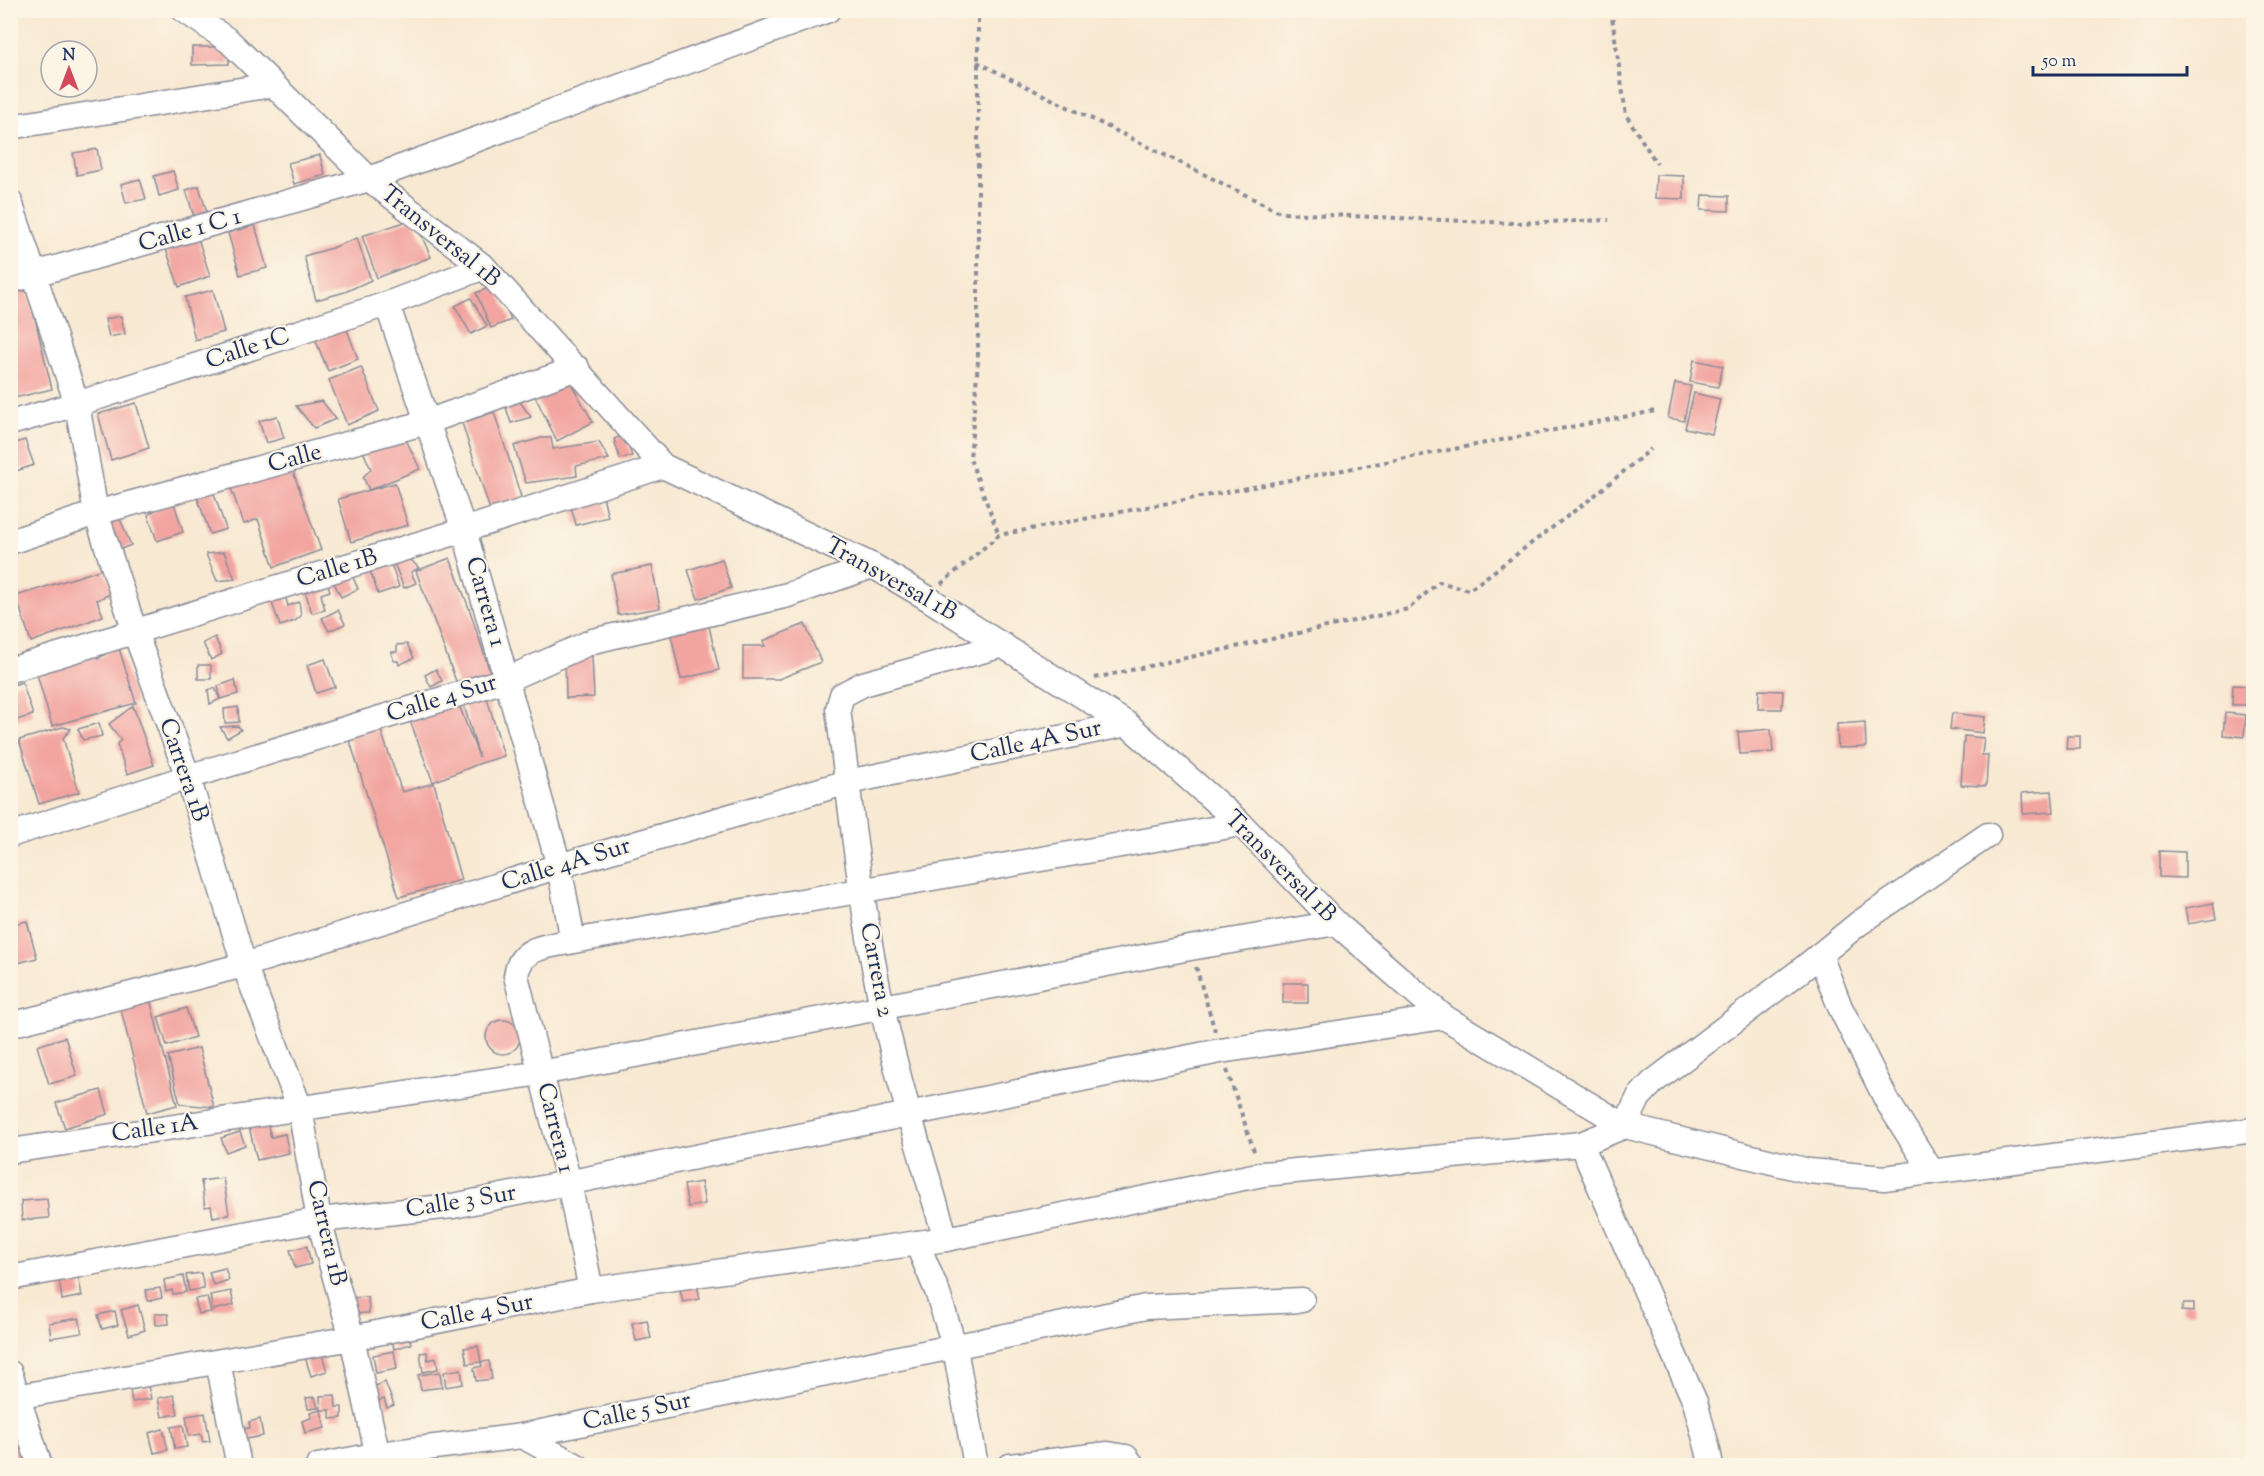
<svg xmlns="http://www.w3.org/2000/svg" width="2264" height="1476" font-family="'Sorts Mill Goudy',serif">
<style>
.building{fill:#f2a4a0}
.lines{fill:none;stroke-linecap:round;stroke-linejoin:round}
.minor-casing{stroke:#8a8c98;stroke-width:27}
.path{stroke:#8a8c98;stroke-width:4;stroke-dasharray:4.5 4.5;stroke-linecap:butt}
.minor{stroke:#fff;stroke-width:24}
.labels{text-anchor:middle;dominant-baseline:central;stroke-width:4.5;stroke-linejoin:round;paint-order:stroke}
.street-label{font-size:24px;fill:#1b2f5e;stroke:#fcf5e5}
</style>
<rect width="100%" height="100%" fill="#fcf5e5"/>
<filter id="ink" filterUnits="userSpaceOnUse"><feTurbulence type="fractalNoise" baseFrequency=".0167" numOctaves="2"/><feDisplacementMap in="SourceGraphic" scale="12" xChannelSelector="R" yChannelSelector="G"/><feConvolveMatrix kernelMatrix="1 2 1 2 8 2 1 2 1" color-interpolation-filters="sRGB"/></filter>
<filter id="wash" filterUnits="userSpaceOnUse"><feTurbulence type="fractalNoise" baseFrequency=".008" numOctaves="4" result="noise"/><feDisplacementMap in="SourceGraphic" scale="24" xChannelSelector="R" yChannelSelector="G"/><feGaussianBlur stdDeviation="1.35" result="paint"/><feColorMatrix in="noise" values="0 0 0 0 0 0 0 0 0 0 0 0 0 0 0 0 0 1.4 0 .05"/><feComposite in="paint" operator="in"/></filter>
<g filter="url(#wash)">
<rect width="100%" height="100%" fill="#f8e9d3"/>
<g id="blocks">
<g class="building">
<polygon points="192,47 228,47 229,64 192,65"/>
<polygon points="97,149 101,170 77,175 73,153"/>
<polygon points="320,155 325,175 294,184 288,163"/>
<polygon points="173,171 179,190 159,196 154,176"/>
<polygon points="1656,175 1684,176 1684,199 1655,198"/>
<polygon points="140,179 146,199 126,203 121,184"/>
<polygon points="199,186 207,213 194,217 186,190"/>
<polygon points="1702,195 1729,196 1729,211 1701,210"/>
<polygon points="414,219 431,257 377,278 362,236"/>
<polygon points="255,225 267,268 240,275 228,233"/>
<polygon points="198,238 210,276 179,287 166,249"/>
<polygon points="357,238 371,280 345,292 316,300 304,256 332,248"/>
<polygon points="496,285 511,320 491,328 476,293"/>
<polygon points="28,290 52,389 10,399 10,294"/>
<polygon points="213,290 224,332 195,340 185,297"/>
<polygon points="471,298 487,326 471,334 455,306"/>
<polygon points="121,316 125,334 109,337 105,319"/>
<polygon points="343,319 358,359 328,371 312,331"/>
<polygon points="1694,360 1723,366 1718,387 1690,382"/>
<polygon points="361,367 379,411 347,425 329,380"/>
<polygon points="570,382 593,422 557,441 533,392"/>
<polygon points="1675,383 1691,386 1684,421 1668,418"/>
<polygon points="1694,393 1720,399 1712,434 1685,428"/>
<polygon points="515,395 531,417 511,423 503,398"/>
<polygon points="322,401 336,419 314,428 296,406"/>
<polygon points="136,403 149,448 111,460 98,414"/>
<polygon points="494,412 522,500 490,510 462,423"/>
<polygon points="277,416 284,438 266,443 259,421"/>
<polygon points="402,431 420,469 369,490 363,477 371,469 363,451"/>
<polygon points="624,435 632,456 620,459 614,439"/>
<polygon points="541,438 551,438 553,449 599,442 609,459 576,466 577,476 526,483 514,446"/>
<polygon points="25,440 34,465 13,472 10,466 10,445"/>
<polygon points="290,463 321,550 274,567 258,519 244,524 229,483"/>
<polygon points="395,483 408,525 351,542 338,499"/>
<polygon points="211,485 226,529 210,534 195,491"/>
<polygon points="601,488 608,517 576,525 569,499"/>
<polygon points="174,503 183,532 157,541 148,515 159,507"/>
<polygon points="120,519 131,545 116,551 105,525"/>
<polygon points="224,552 235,579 217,581 206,554"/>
<polygon points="408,557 419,568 411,572 416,583 404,588 394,563"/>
<polygon points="450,558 470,611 493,681 460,692 416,571"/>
<polygon points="722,559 731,588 698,599 688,570"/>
<polygon points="390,561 399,587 378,594 369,568"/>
<polygon points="652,566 660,608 618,615 611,574"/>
<polygon points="103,569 115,592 97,600 103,616 31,642 16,596"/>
<polygon points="351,573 358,589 341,597 333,581"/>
<polygon points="326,578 330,591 321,594 325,610 312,613 303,585"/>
<polygon points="284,592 288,606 299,602 301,616 295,621 280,626 270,597"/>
<polygon points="338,610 345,624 329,631 322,618"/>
<polygon points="708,622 719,670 681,679 670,631"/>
<polygon points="805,624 821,662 779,679 743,679 743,646 765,646 763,641"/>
<polygon points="215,637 222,654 211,660 203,643"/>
<polygon points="407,644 414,658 399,665 398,661 394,661 391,652 397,652 397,645"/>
<polygon points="118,645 136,703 52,726 36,671 97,656 98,659"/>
<polygon points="592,656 594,697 566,698 565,657"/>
<polygon points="325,659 335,687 316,693 307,665"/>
<rect x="198" y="665" width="13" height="14"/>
<polygon points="436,669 442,681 431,687 425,675"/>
<polygon points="235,680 238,694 220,699 218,686"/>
<polygon points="22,682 33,715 10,722 10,686"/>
<polygon points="2233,685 2253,686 2253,705 2232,705"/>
<polygon points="215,688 220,699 210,704 208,690"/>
<polygon points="1759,690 1783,691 1782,709 1758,709"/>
<polygon points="487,698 504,756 481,763 433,782 409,718 459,705 479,757 464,705"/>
<polygon points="133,706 154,765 127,774 117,744 121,740 109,724"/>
<polygon points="238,707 239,722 225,723 224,709"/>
<polygon points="1952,713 1985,717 1983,733 1950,729"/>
<polygon points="2225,713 2246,715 2244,737 2223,735"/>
<polygon points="1865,722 1866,747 1838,748 1837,724"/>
<polygon points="99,723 102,736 83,740 78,729"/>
<polygon points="379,725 402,792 434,783 461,880 399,897 348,735"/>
<polygon points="238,726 241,730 227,738 220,727"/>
<polygon points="63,727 71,729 63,738 79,792 39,804 19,740"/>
<polygon points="1771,729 1773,752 1740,754 1738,732"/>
<polygon points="1964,736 1984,738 1982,755 1988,755 1986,786 1961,785"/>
<polygon points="2067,736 2080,736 2080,749 2066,749"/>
<polygon points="2052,791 2054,812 2023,814 2022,793"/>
<polygon points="2159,851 2185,852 2185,878 2159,877"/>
<polygon points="2213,903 2216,919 2188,924 2185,908"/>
<polygon points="27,921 37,958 10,965 10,925"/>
<rect x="1283" y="983" width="25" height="20"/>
<polygon points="149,995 177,1105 147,1113 119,1002"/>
<polygon points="186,1008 195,1037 167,1046 158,1017"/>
<circle cx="503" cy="1037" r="17"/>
<polygon points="65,1037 77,1076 49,1084 37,1046"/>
<polygon points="199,1048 214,1107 180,1104 168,1056"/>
<polygon points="101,1090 108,1114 65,1128 56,1103"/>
<polygon points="10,1112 16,1132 10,1134"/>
<polygon points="267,1123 271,1137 285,1134 289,1153 257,1160 249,1127"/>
<polygon points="240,1132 245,1145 226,1152 221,1138"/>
<polygon points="223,1178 229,1214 213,1217 211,1206 205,1207 201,1181"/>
<polygon points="701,1182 705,1204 688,1207 684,1185"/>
<polygon points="47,1199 49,1218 22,1220 21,1201"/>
<polygon points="307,1246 311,1264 295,1268 290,1250"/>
<polygon points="225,1268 229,1280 213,1285 209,1272"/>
<polygon points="77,1269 82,1296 62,1300 58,1272"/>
<polygon points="201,1273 204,1289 189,1291 186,1275"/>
<polygon points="183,1276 186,1292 173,1294 172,1290 166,1292 164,1280"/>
<polygon points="696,1279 700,1299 683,1302 678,1282"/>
<polygon points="160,1288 162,1298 148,1301 146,1290"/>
<polygon points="231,1291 234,1305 213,1310 210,1295"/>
<polygon points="207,1297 211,1312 199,1314 195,1299"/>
<polygon points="368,1297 369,1313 351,1314 349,1298"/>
<polygon points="2184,1303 2194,1303 2194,1312 2181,1311"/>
<polygon points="138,1305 145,1330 129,1335 121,1310"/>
<polygon points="115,1311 118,1325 102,1329 98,1315"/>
<polygon points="155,1314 168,1314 169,1324 156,1325"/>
<polygon points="79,1318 82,1333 51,1338 49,1323"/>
<polygon points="647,1320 651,1338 636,1341 632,1323"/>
<polygon points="408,1329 411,1344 394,1349 391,1334"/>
<polygon points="478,1346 481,1362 489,1361 492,1379 476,1381 474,1368 482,1366 481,1362 467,1364 464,1348"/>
<polygon points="394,1351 397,1369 376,1373 373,1355"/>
<polygon points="321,1352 327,1371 311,1376 305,1357"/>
<polygon points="427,1352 428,1360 436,1358 438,1369 423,1372 420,1353"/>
<polygon points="461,1369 463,1384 446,1387 444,1372"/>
<polygon points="440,1372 442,1387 421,1390 418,1375"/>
<polygon points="385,1382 394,1405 387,1408 384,1399 373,1403 368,1389"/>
<polygon points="148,1386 151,1399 132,1402 130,1390"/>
<polygon points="174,1395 178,1414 162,1417 158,1398"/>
<polygon points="335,1395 336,1407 342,1407 342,1418 330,1419 330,1410 321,1410 320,1396"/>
<polygon points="315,1397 318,1408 308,1409 306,1398"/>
<polygon points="321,1410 325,1428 305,1433 302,1421 311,1418 310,1413"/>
<polygon points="205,1413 210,1441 203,1442 201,1434 189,1436 186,1416"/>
<polygon points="260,1419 263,1436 240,1440 239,1429 250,1428 249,1422"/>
<polygon points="183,1425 187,1447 175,1449 171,1427"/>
<polygon points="163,1429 168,1450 154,1453 149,1433"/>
<polygon points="27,1442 30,1460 21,1461 21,1466 10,1466 10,1445"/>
</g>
</g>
</g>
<g filter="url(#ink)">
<use href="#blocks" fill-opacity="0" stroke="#8a8c98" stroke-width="1.5"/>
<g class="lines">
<defs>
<g id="minor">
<polyline points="184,10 229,41 369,179 484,267 663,466 873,566 929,599 1127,724 1241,824 1336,923 1444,1017 1625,1126"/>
<polyline points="10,127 272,85"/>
<polyline points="10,202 77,404 96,513 135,632 188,777 244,965 300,1108 319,1220 352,1338 380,1466"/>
<polyline points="10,281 369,179 828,10"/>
<polyline points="387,304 464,530 559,866 573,941"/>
<polyline points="10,423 77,404 387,304 484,267"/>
<polyline points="10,542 96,513 427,422 577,368"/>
<polyline points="10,670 464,530 663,466"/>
<polyline points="10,835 188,777 508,679 593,641 788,595 873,566"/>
<polyline points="1820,955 1840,1007 1887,1101 1932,1172"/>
<polyline points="10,1025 244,965 559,866 848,782 1127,724"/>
<polyline points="1625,1126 1639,1097 1653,1082 1800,971 1858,924 1988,835"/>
<polyline points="1581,1144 1695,1402 1708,1450 1711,1466"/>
<polyline points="10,1151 541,1073 1190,948 1336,923"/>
<path d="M946,1239c-23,-77 -47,-154 -64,-232 -21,-99 -31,-198 -44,-298l4,-14 21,-11 140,-39"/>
<polyline points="917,1243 937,1291 955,1348 976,1466"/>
<polyline points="10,1278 319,1220 453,1206 1220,1051 1444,1017"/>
<path d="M591,1290l-22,-107 -53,-207c4,-31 32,-29 57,-35l668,-117"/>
<polyline points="218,1362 239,1466"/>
<polyline points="10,1373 40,1466"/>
<polyline points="10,1398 352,1338 591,1290 946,1239 1263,1174 1581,1144 1625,1126 1809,1171 1884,1178 2254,1130"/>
<polyline points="522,1436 577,1466"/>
<polyline points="318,1466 379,1454 522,1436 1146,1307 1302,1300"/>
<polyline points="1010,1466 1108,1454 1126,1457 1133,1466"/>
</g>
</defs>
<use href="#minor" class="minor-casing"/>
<g class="path">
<polyline points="978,10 978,361 970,459 999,535"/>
<polyline points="1611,10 1626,115 1657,164"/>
<polyline points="977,62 1282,213 1512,223 1609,220"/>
<polyline points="941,584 999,535 1655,411"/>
<polyline points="1095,678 1408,609 1439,582 1469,590 1589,500 1651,449"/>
<polyline points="1196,967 1215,1031"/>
<polyline points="1227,1070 1255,1154"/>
</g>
<use href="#minor" class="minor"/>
</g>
</g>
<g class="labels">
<g class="street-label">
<text transform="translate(190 231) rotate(-16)">Calle 1 C 1</text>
<text transform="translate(440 237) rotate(39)">Transversal 1B</text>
<text transform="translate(248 349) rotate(-18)">Calle 1C</text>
<text transform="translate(295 459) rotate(-15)">Calle</text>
<text transform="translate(337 569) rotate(-17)">Calle 1B</text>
<text transform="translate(891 580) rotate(29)">Transversal 1B</text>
<text transform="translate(485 602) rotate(74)">Carrera 1</text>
<text transform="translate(442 699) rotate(-17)">Calle 4 Sur</text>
<text transform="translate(1036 742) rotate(-12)">Calle 4A Sur</text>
<text transform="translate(183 770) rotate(71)">Carrera 1B</text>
<text transform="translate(566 865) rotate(-17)">Calle 4A Sur</text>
<text transform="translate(1280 867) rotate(45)">Transversal 1B</text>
<text transform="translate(876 970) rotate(79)">Carrera 2</text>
<text transform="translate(555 1128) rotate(76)">Carrera 1</text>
<text transform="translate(155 1129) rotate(-8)">Calle 1A</text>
<text transform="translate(461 1202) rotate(-9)">Calle 3 Sur</text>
<text transform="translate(326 1233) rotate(77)">Carrera 1B</text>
<text transform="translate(477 1313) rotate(-11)">Calle 4 Sur</text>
<text transform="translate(637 1412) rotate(-12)">Calle 5 Sur</text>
</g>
</g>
<rect width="2264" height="1476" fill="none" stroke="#fcf5e5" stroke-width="36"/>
<g transform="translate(69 69)"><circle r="28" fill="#fcf5e5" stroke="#a2a6af" stroke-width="1.5"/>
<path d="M0-4.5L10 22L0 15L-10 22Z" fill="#d1495b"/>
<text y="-9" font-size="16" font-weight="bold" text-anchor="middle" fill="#1b2f5e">N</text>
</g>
<path d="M2033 66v9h154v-9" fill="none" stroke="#1b2f5e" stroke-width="3"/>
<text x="2042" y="66" font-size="18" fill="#1b2f5e" stroke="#fcf5e5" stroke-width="4.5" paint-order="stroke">50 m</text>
</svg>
